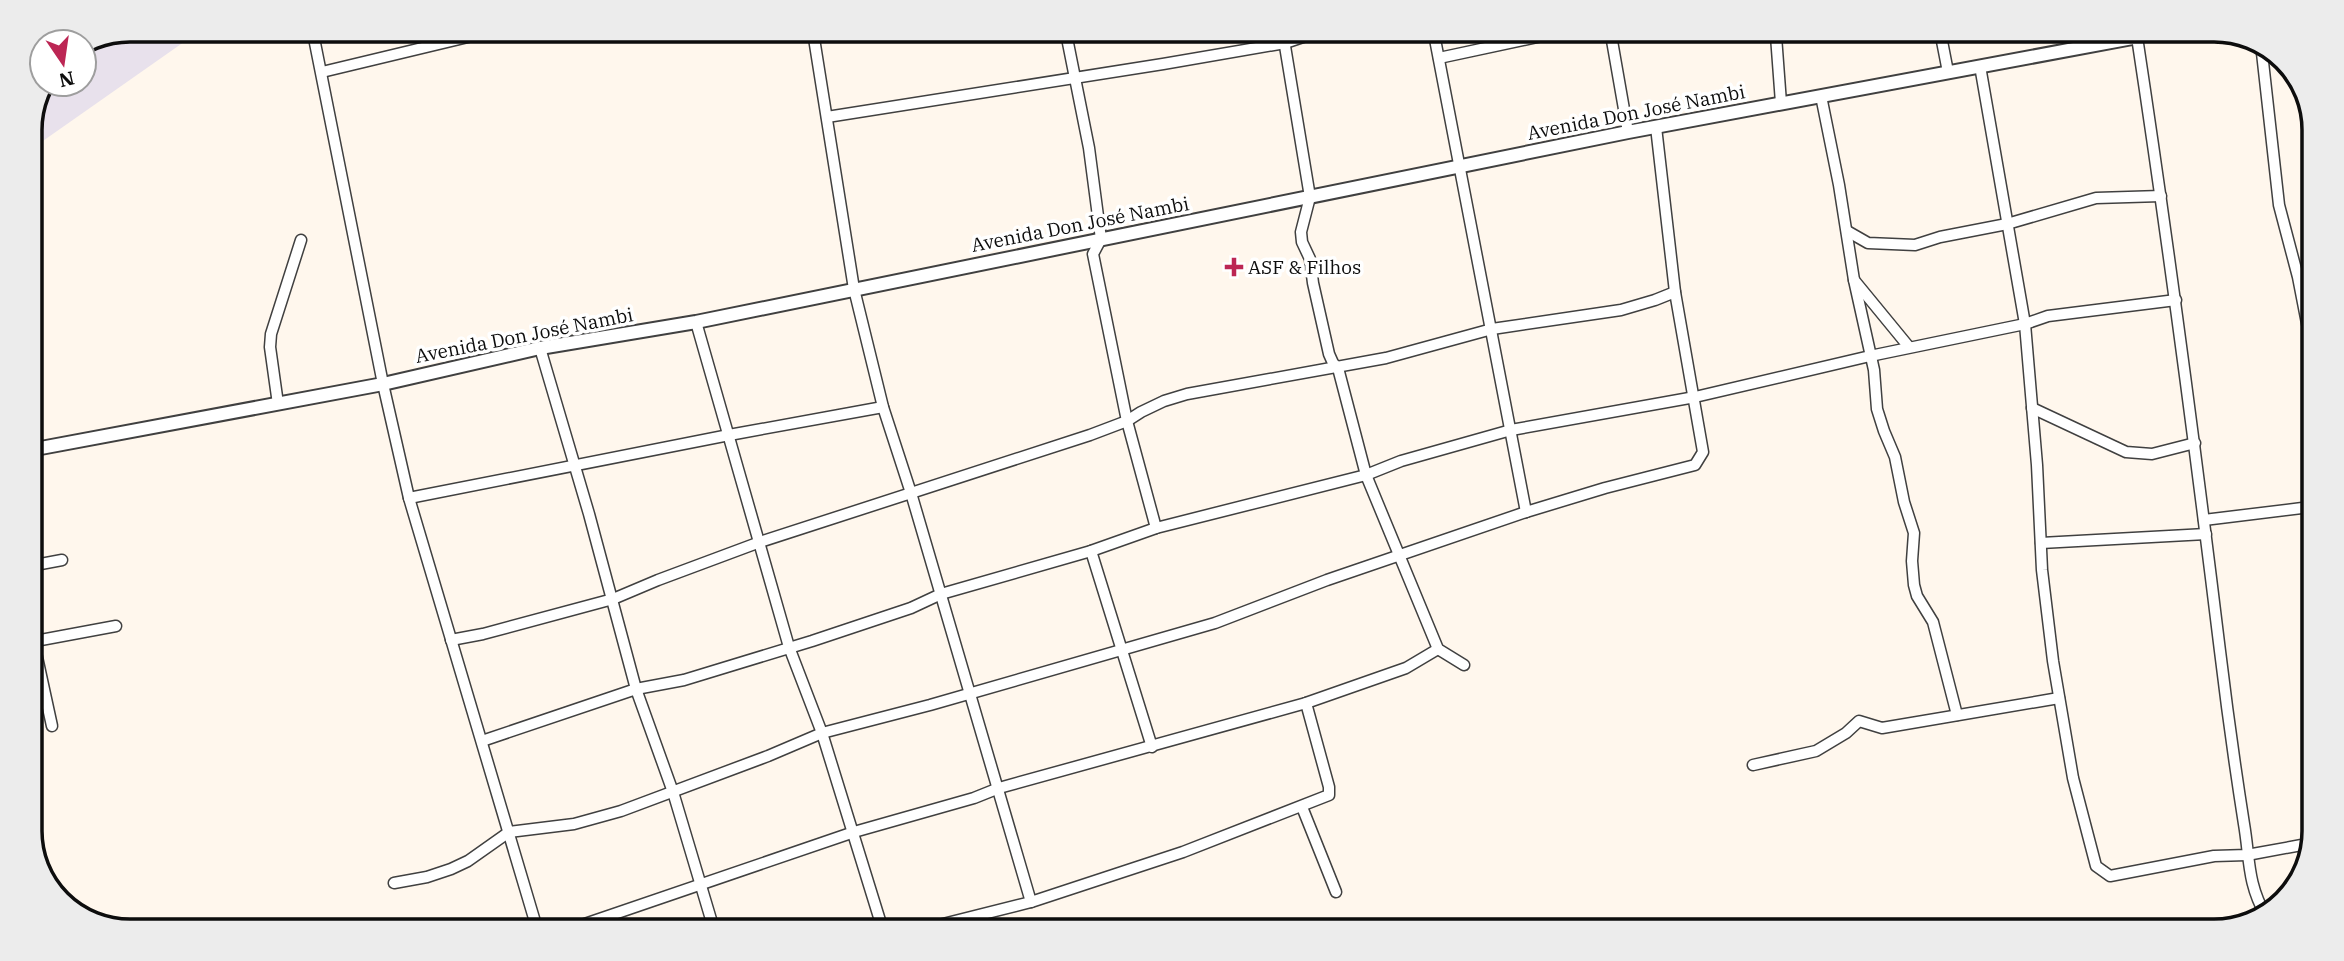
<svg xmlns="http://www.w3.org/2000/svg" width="2344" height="961" font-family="'IBM Plex Serif',serif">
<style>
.industrial{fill:#e8e1ec}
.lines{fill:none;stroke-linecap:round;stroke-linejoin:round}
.minor-casing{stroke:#404040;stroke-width:13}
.tertiary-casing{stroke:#404040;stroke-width:16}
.minor{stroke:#fff;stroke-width:10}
.tertiary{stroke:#fff;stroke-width:12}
.poi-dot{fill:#bc2654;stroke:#fff;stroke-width:2.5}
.labels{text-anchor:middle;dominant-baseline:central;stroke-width:7;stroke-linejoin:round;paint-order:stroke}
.street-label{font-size:19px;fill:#0d0d0d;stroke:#fff}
.poi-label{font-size:19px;fill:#0d0d0d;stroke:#fff;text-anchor:start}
.rim{fill:none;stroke:#0d0d0d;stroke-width:3.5}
</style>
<rect width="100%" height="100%" fill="#fff7ed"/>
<polygon class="industrial" points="130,30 201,30 30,150 30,124 48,84 84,84 84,49"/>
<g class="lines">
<defs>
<g id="minor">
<polyline points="347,31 314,38 383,384 409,498 536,925"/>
<polyline points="813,32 854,289 883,407 911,493 1031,902"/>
<polyline points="1066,33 1089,148 1101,239 1093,254 1127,421 1156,528"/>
<polyline points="1283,34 1310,197 1301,232 1302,242 1310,259 1313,283 1329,354 1333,363 1338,368 1366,475 1438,649 1464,665"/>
<polyline points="1434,34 1526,512"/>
<polyline points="1611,35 1628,132"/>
<polyline points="1776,36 1781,103"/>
<polyline points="1941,36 1948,72"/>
<path d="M2137,37c31,204 58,409 83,614 7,58 15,116 24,173 6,35 3,59 22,92"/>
<polyline points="2261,44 2279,205 2298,277 2312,349"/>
<polyline points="1439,58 1547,35"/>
<polyline points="1980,66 2025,324 2037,465 2042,570 2053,661 2073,778 2096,866 2110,876 2214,856 2247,855 2307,844"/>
<polyline points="322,72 493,31"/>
<polyline points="1821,96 1839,185 1854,280 1874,370 1877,409 1884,431 1895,457 1904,502 1914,533 1912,561 1914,585 1917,596 1933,622 1957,715"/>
<polyline points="827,117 1163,64 1285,43 1312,34"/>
<polyline points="1847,231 1868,243 1915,245 1940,237 2007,224 2096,198 2161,196"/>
<polyline points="1854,280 1909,347"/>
<polyline points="696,322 789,647 822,733 882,927"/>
<polyline points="540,348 589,514 636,689 673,792 713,926"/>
<polyline points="278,404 270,347 271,334 301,240"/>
<polyline points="2032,408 2126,452 2152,454 2195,443"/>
<polyline points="409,498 729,435 883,407"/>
<polyline points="2204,520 2310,507"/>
<polyline points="2041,543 2206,534"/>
<polyline points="1091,551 1152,747"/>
<polyline points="30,566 62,560"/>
<polyline points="30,625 52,726"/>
<polyline points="451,640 483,634 613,599 658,580 760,542 1090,435 1127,421 1141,412 1164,401 1187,394 1386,358 1492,329 1621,310 1655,300 1675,292"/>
<polyline points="30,642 116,626"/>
<polyline points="482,741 636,689 684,680 812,641 911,608 941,594 1091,551 1156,528 1366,475 1401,461 1511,430 1695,397 1870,356 2025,324 2048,316 2176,300"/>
<polyline points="1753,765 1816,751 1846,733 1859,721 1882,728 2059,698"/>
<polyline points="1302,807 1336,892"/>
<polyline points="394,883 427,877 451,869 468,861 509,832 574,824 621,811 768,756 822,733 930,705 1215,623 1327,580 1526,512 1605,488 1695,465 1703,452 1675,292 1656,127"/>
<polyline points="579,926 854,832 974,798 999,788 1306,703 1406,668 1438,649"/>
<polyline points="931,927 1031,902 1183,852 1329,795 1329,787 1306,703"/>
</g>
<polyline id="tertiary" points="30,450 383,384 540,348 696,322 1628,132 2138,37"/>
</defs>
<use href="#minor" class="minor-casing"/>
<use href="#tertiary" class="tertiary-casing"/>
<use href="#minor" class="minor"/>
<use href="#tertiary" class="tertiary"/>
</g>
<path class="poi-dot" d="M1230.5 256.5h7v7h7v7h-7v7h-7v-7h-7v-7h7z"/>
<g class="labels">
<g class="street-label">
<text transform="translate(1636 112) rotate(-11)">Avenida Don José Nambi</text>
<text transform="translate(1080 224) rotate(-11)">Avenida Don José Nambi</text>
<text transform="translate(524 335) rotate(-11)">Avenida Don José Nambi</text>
</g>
<g class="poi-label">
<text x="1248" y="267">ASF &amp; Filhos</text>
</g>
</g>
<path d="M0 0H2344V961H0ZM130 42H2214A88 88 0 0 1 2302 130V831A88 88 0 0 1 2214 919H130A88 88 0 0 1 42 831V130A88 88 0 0 1 130 42Z" fill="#ececec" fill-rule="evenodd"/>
<path class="rim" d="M130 42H2214A88 88 0 0 1 2302 130V831A88 88 0 0 1 2214 919H130A88 88 0 0 1 42 831V130A88 88 0 0 1 130 42Z"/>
<g transform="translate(63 63) rotate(167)"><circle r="33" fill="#ffffff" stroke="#9e9e9e" stroke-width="2"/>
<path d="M0-5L12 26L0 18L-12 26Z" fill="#bc2654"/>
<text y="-10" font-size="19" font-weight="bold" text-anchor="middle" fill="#0d0d0d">N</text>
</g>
</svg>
